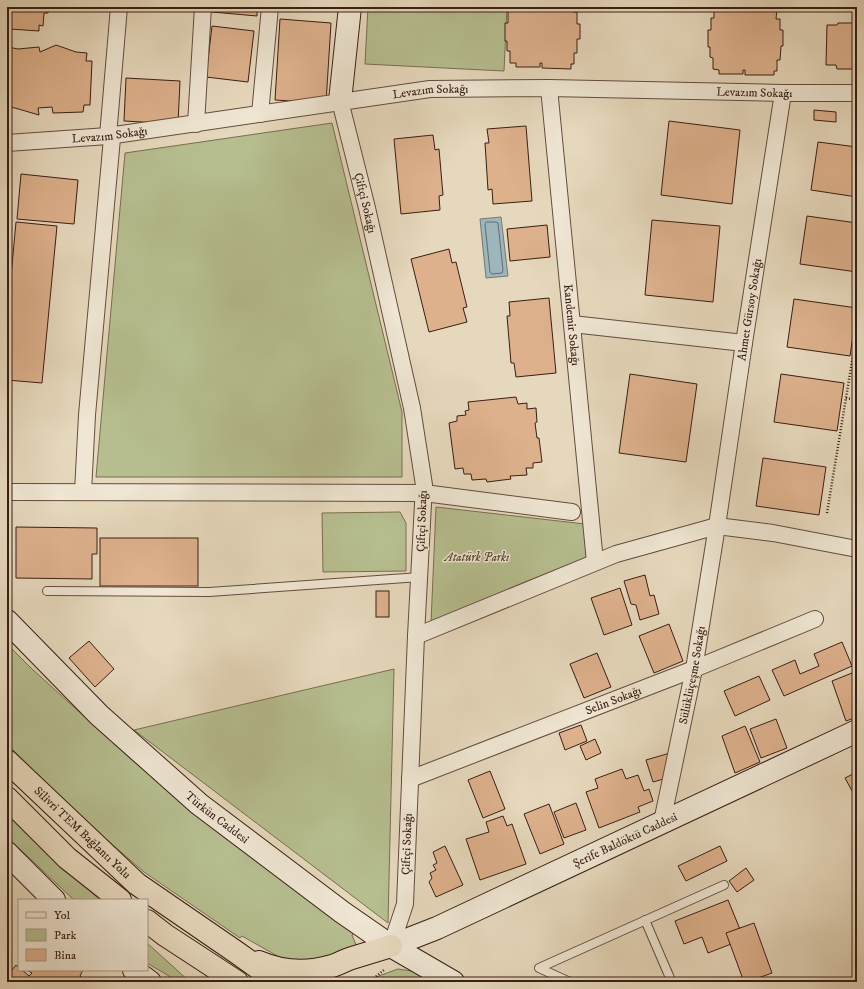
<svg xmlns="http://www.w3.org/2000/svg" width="864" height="989" font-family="'IM FELL DW Pica',serif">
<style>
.green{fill:#b6be8f;stroke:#786e52}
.water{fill:#9cb6bc;stroke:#747979}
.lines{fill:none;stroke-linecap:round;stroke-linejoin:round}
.shore{stroke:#6a6a68;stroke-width:1}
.building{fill:#ddb18c;stroke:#391e14}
.lane-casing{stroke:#644c3e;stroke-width:10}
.street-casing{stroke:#644c3e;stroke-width:18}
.secondary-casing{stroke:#391e14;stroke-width:24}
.highway-casing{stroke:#391e14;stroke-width:24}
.path{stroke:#391e14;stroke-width:2.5;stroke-dasharray:1 2;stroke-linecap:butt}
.lane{stroke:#efe6d3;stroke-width:8}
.street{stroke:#efe6d3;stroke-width:16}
.secondary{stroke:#efe6d3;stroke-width:22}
.highway{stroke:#e6d8bc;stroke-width:22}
.labels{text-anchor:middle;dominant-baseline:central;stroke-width:3;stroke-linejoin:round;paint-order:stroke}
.street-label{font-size:12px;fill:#391e14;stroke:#efe6d3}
.park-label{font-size:12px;font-style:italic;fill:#584633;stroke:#efe6d3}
</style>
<rect width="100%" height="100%" fill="#e6d8bc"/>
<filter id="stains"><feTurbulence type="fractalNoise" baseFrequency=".005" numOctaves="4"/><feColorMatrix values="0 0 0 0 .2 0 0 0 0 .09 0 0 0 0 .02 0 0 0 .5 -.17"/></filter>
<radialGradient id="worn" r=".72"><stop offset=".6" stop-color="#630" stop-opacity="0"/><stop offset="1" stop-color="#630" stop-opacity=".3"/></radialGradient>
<g class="green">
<polygon points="368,7 507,7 504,71 365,64"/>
<polygon points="332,123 402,412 402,477 96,477 125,153"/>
<polygon points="436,507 585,524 590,558 431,623"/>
<polygon points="400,512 406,523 406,571 323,572 322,513"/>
<polygon points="7,644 31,668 132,760 247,854 355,932 352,935 357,947 341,957 303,962 279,957 242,936 240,938 144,872 85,821 7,744"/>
<polygon points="394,669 388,923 134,730"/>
<polygon points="7,814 100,900 74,900 7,837"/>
<polygon points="147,943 190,982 179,982 147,963"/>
<polygon points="398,969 412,971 439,982 362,982"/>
</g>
<polygon class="water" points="501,217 508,276 486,278 480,219"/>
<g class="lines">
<polygon class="shore" points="487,222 496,222 498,223 503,270 502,273 492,274 490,272 485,224"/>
</g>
<g class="building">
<polygon points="10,7 49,7 48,13 44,13 43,26 39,25 39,31 10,29 11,14 9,13"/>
<polygon points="84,7 99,7 99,11 83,10"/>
<polygon points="141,7 185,7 185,10"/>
<polygon points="213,7 257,7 257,16 212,12"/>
<polygon points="511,7 573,7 573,12 577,12 577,24 580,24 580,39 577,39 577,53 574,53 574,64 571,64 571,69 542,68 542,63 540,63 540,67 516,67 516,63 510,63 510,51 507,51 507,41 505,41 505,23 508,23 508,11 511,11"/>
<polygon points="714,7 777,8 776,19 780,19 780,30 783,30 783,46 781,46 780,60 777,60 777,71 774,71 774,75 745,75 745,70 743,70 743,74 719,74 719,70 713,69 713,58 710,57 710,47 708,47 708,30 711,30 711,18 714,18"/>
<polygon points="280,19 331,23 326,103 275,100"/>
<polygon points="838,23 857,23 857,69 837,69 836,65 826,65 827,25 837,25"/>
<polygon points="212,26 254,31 248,82 206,77"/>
<polygon points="56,45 76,52 87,53 86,61 92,61 90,105 84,105 83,112 53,113 52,107 38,108 39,115 15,108 7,107 8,47 18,49 39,47 40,52"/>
<polygon points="126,78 180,81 178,124 124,121"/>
<polygon points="814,110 836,112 836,122 814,120"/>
<polygon points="669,121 740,130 732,204 661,195"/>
<polygon points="526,126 532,201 493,204 492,189 488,190 485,143 489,143 487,129"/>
<polygon points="433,135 435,150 439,149 443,195 439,196 440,210 401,214 394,139"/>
<polygon points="818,142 857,147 857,197 811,190"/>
<polygon points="21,174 78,180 74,224 17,219"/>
<polygon points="807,216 857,223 857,272 800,264"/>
<polygon points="652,220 720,226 713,302 645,295"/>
<polygon points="16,222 57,226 42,383 7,380 7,320"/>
<polygon points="547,225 550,257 510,261 507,229"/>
<polygon points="449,249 452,263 456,262 467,307 463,308 467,322 429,332 411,259"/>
<polygon points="549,298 556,373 516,377 514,363 511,363 507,316 510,316 509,302"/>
<polygon points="794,299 857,308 850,356 787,347"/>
<polygon points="630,374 697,384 686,462 619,453"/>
<polygon points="781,374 844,383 837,431 774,422"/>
<polygon points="516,397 518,404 527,403 527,409 536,408 537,422 535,423 537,438 539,438 542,462 533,463 533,468 526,468 527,475 510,476 511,479 487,482 486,479 472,480 471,474 464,474 463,468 455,469 449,423 457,421 457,416 466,415 465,411 469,410 468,402"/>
<polygon points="763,458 826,467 819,515 756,506"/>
<polygon points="16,527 97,528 97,554 92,554 92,579 16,578"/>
<rect x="100" y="538" width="98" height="48"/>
<polygon points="645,575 650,596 654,595 659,614 640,620 636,605 631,604 624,581"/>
<polygon points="620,588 632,625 604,635 591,598"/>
<rect x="376" y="591" width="13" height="26"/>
<polygon points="669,624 683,661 654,673 639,636"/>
<polygon points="89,641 114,669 95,687 69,658"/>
<polygon points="842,642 852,666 784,696 772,670 795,660 800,674 819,666 814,654"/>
<polygon points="597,653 611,687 584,698 570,664"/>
<polygon points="857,671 857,717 846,721 832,681"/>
<polygon points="759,676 770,700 735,716 724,691"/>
<polygon points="776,719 787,748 761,758 750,729"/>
<polygon points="581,725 587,741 565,750 559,733"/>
<polygon points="745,726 760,762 735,773 722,736"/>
<polygon points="595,739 601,753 586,760 580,746"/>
<polygon points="670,753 667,778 653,782 646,760"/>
<polygon points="622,769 626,779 638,775 644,791 649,789 653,801 638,807 640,812 599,828 586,792 598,788 595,779"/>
<polygon points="490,771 505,809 483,818 468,780"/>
<polygon points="857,772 857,800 845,778"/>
<polygon points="576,803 586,830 564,838 554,812"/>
<polygon points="549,804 564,844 540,854 524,814"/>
<polygon points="503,816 507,826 512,824 526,864 480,880 466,839 489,832 486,822"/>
<polygon points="445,846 463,885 436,897 429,882 432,878 430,873 436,870 433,865 437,863 433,852"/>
<polygon points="720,846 727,861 686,881 678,866"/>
<polygon points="746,868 754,880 737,892 729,881"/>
<polygon points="728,900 744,939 708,953 702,937 684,944 675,921"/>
<polygon points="754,923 772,973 747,982 744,982 726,933"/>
<polygon points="16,965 19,968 19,970 22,970 29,976 32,973 27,970 83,970 80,976 86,981 85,982 7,982 7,976"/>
</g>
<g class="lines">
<defs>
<g id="lane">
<polyline points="47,591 209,592 420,577"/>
<polyline points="645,920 670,978 668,982"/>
<polyline points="570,982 539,968 724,885"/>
</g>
<g id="street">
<path id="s1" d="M549,88l46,474"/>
<path id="s2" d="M340,101l27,107 45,200 12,77 -8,151 -11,268 -14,42"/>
<polyline points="260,114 270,7"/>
<polyline points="196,124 203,7"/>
<polyline points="108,136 119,7"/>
<path id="s3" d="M7,143l101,-7 322,-47 119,-1 234,5h74"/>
<polyline points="572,324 744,343"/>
<polyline points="7,492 424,493 572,512"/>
<polyline points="83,492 87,415 112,138"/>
<polyline points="416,636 616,554 717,526 773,533 857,549"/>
<path id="s4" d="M410,779l284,-110 121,-50"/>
<path id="s5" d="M662,822l32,-153 23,-143 27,-183 39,-250"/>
</g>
<g id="secondary">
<polyline points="340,101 350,7"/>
<path id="s6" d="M7,621l92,94 100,89 143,108 49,34 62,36"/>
<polyline points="7,853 54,900"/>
<path id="s7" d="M391,946l46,-18 420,-197"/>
<polyline points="134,970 150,982"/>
</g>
<g id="highway">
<path id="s8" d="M7,761l130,123 99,68 42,30"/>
<polyline points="7,798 67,858 120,900"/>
<polyline points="147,921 165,935 237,982"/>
<path d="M259,962c23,10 49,11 73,4 7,-2 13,-6 20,-8 13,-4 26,-8 39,-12"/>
</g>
</defs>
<use href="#lane" class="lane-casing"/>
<use href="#street" class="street-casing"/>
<use href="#secondary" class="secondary-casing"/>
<use href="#highway" class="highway-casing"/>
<g class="path">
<polyline points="846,398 857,400"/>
<polyline points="827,513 857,331"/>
<polyline points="369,982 384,970"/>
</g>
<use href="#lane" class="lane"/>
<use href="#street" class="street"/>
<use href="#secondary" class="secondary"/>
<use href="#highway" class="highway"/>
</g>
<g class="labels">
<g class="street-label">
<text stroke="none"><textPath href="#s3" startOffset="427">Levazım Sokağı</textPath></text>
<text stroke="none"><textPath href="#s3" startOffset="751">Levazım Sokağı</textPath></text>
<text stroke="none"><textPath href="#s3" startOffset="103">Levazım Sokağı</textPath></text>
<text stroke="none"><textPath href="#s2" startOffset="105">Çiftçi Sokağı</textPath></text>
<text stroke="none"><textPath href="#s5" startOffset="520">Ahmet Gürsoy Sokağı</textPath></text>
<text stroke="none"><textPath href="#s1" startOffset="238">Kandemir Sokağı</textPath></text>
<text transform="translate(422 521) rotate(-88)">Çiftçi Sokağı</text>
<text stroke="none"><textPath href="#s5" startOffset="150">Sülüklüçeşme Sokağı</textPath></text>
<text stroke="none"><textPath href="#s4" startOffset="218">Selin Sokağı</textPath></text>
<text stroke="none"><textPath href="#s6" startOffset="288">Türkün Caddesi</textPath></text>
<text stroke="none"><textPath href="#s8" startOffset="104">Silivri TEM Bağlantı Yolu</textPath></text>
<text stroke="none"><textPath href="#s7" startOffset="257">Şerife Baldöktü Caddesi</textPath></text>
<text transform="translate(407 844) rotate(-88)">Çiftçi Sokağı</text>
</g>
<g class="park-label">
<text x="477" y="557">Atatürk Parkı</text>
</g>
</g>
<rect width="864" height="989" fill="none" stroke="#e6d8bc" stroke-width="24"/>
<rect x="8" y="8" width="848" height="973" fill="none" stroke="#391e14" stroke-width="2"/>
<rect x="12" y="12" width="840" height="965" fill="none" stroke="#391e14"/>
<rect x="18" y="899" width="130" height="72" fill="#efe6d3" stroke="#a69687"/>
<rect x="26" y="912" width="20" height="6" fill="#efe6d3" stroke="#a69687"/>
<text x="54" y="919" font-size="12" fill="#391e14">Yol</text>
<rect x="26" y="929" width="20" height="12" fill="#b6be8f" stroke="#a69687"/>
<text x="54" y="939" font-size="12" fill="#391e14">Park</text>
<rect x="26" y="949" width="20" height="12" fill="#ddb18c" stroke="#a69687"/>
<text x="54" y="959" font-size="12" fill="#391e14">Bina</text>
<rect width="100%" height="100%" filter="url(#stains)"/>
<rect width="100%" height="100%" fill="url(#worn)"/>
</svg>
